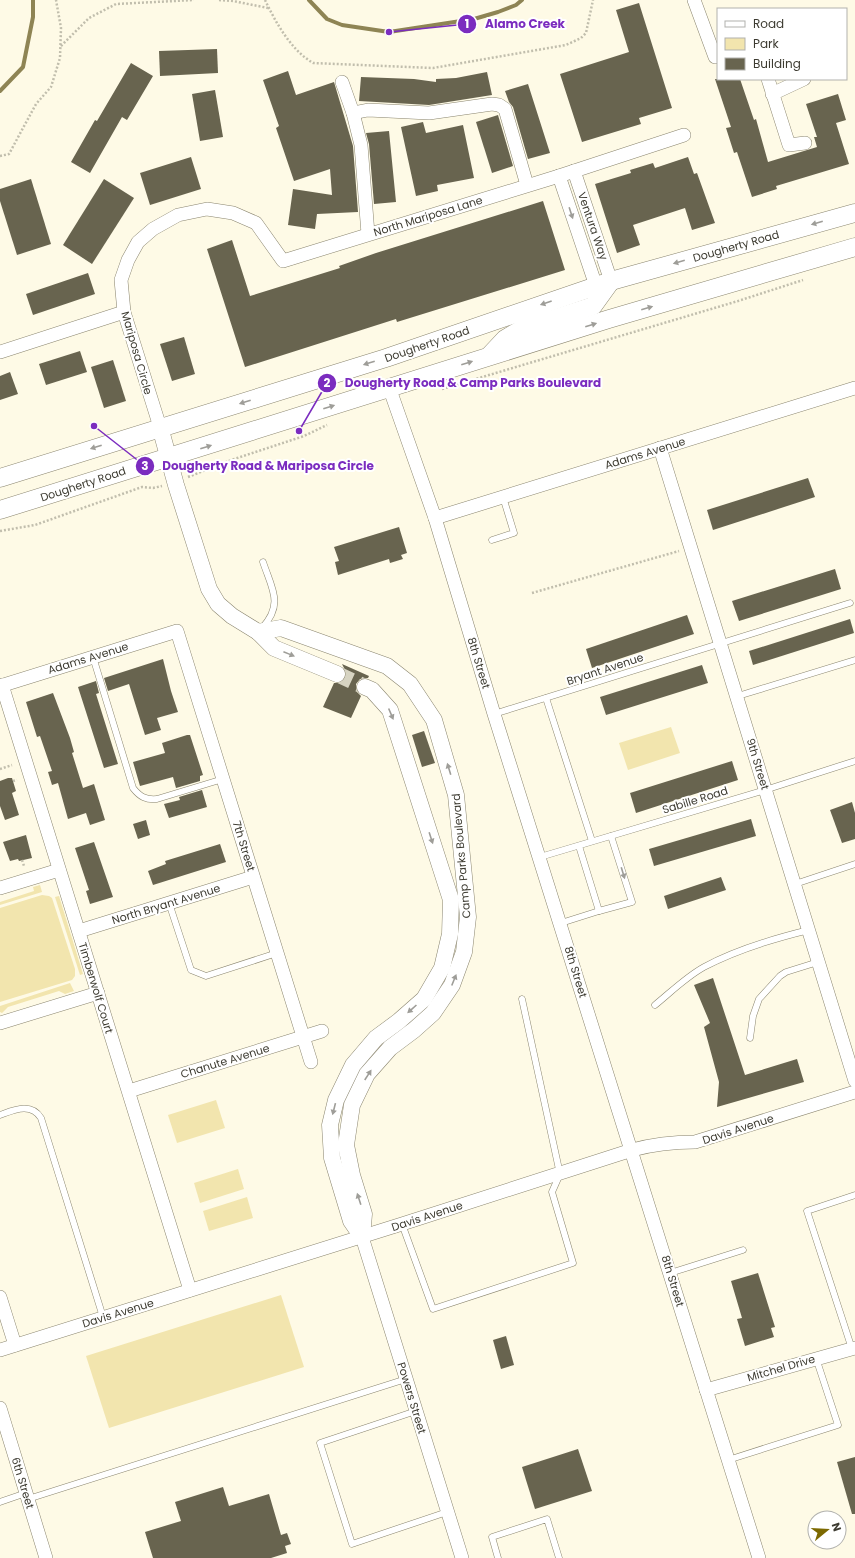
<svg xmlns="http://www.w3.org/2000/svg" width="855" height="1558" font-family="Poppins,sans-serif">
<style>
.green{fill:#f2e5ae}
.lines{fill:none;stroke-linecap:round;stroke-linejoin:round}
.stream{stroke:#8e8454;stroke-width:4}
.building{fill:#68644f}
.tertiary-tunnel{stroke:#d7d4c2;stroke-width:16;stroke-dasharray:16 8;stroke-linecap:butt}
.service-casing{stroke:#8a856f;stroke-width:7}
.minor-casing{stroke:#8a856f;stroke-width:14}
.tertiary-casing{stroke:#8a856f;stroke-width:17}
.secondary-casing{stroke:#8a856f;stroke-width:19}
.path{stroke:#c1bead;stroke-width:2.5;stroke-dasharray:2 2;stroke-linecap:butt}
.service{stroke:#fff;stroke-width:6}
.minor{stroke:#fff;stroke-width:13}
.tertiary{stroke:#fff;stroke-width:16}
.secondary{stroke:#fff;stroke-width:18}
.oneway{fill:#9e9d98}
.labels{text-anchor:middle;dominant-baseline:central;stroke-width:4;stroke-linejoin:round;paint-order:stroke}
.street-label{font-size:11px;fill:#3d3b31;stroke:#fff}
.leader{fill:none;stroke:#7b2cbf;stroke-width:1.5}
.callout-dot{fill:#7b2cbf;stroke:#fff;stroke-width:1.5}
.mark-label{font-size:12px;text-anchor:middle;font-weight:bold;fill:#fff}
.callout-label{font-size:12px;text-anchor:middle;font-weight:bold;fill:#7b2cbf;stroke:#fff;stroke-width:4;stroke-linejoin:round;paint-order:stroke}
</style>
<rect width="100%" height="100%" fill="#fefae6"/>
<g class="green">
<polygon points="671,727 680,753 628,770 619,743"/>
<polygon points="40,885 42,892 0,905 0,902 34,891 33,887"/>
<polygon points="42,895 49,896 52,898 75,969 75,976 72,980 0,1002 0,908"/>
<polygon points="59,896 83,974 80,975 55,897"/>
<polygon points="70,983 74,991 65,994 59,991 8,1007 2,1013 0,1012 0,1006"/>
<polygon points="216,1100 225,1128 177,1143 168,1115"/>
<polygon points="238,1169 244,1189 200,1203 194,1183"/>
<polygon points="247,1197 253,1218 209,1231 203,1211"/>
<polygon points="281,1295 304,1367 109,1428 86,1356"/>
</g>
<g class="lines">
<g class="stream">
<polyline points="309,0 327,19 342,25 389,32 474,19 498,12 516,5 522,0"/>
<polyline points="0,91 23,67 33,17 33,0"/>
</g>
</g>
<g class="building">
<polygon points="639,3 672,108 639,118 641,124 582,142 560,74 629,52 616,10"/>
<polygon points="217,49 218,73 160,76 159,51"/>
<polygon points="131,63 153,76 127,120 122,117 90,173 71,162 95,120 97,121"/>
<polygon points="288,71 296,95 334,82 353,146 358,212 317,214 315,229 288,225 293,189 332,195 330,169 294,181 276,128 279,126 263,80"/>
<polygon points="487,72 492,95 429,105 359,101 361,77 414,79 436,82 436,79 456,78"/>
<polygon points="715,79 740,79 754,120 756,119 768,162 817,147 814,137 817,137 806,104 838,94 846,120 836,123 849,164 776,186 777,189 752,197 737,152 734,153 726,128 731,127"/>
<polygon points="528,84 550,153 528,159 513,107 509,102 505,91"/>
<polygon points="215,90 223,137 200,141 192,94"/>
<polygon points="498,115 513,166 492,173 476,122"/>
<polygon points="423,122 426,133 463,125 474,178 437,185 438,191 416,196 401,127"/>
<polygon points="389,131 396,202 374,204 369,144 366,133"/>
<polygon points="191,157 201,189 150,205 140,173"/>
<polygon points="688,157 694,174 697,173 715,223 692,230 685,208 633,225 640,245 617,253 595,184 631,173 630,170 653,163 655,168"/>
<polygon points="31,179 51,244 17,255 0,201 0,189"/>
<polygon points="104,179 134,198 92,264 63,245"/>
<polygon points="543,201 565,270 397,322 396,319 245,367 207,249 232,240 250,296 340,268 339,266 376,253"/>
<polygon points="88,273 95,294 33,315 26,294"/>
<polygon points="184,337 195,374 172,381 160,344"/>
<polygon points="80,351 87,372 46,385 39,364"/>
<polygon points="113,360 126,401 104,408 91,367"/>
<polygon points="10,372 18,394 0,400 0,376"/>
<polygon points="808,478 815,497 713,530 707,510"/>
<polygon points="399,527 407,553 401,555 403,559 390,563 389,559 338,575 335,562 339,561 334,547"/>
<polygon points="835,569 841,589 739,621 732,601"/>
<polygon points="687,615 694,634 592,668 586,649"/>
<polygon points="850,619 854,633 753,665 749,651"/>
<polygon points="163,659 171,691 178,712 157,718 161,730 145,735 129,684 108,691 104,678"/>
<polygon points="342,664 369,676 368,678 360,679 356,684 357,692 361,696 351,718 323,707 334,683 339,683 346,678 346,672"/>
<polygon points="702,665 708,683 606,715 600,697"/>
<polygon points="96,681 99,693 96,694 118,764 104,768 78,687"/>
<polygon points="53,693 70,738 74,752 72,753 83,788 94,784 105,820 90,825 86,813 68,819 58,783 52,785 48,772 52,771 40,736 37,737 26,702"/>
<polygon points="424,731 435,763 422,767 412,735"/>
<polygon points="187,735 190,735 203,775 200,776 200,781 176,788 173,777 140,786 133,762 165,753 162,743"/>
<polygon points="732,761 738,780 636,813 630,793"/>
<polygon points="8,778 12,778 16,791 12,793 19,815 5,820 0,806 0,781"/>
<polygon points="202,790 207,807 169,818 164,804 180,800 179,797"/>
<polygon points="852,802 855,813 855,839 842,843 830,810"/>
<polygon points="751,819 756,836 654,866 649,849"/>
<polygon points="146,820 150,835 138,839 133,824"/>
<polygon points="26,835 32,858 19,861 18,859 10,861 3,842"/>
<polygon points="94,842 113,897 90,904 86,891 89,890 75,848"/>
<polygon points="220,844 226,862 153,885 148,871 166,864 165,861"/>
<polygon points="721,877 726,890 668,909 664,896"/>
<polygon points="713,978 745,1075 797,1059 804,1082 717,1107 719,1082 704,1027 710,1023 694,985"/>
<polygon points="758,1273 775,1327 771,1328 774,1337 745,1346 737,1319 742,1318 731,1281"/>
<polygon points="506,1336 514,1365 501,1369 493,1340"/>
<polygon points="578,1449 592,1491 535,1509 522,1467"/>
<polygon points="855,1457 855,1514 852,1514 837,1462"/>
<polygon points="223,1487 229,1506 269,1494 281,1535 287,1533 291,1544 285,1546 287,1553 271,1558 153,1558 145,1532 181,1521 175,1502"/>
</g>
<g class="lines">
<polyline class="tertiary-tunnel" points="337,674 365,687"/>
<defs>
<g id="service">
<polyline points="492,540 514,533 503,497"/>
<path d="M262,628c22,-24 10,-39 1,-66"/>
<path d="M93,657l40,131c7,9 13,12 24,11l66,-20"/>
<polyline points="738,696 855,660"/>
<polyline points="546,698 592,841"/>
<polyline points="494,714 850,603"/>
<polyline points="579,846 599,911 632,902 611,836"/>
<polyline points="540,857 765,790 855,761"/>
<polyline points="795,884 855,864"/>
<polyline points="169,903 191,970 206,976 277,953"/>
<polyline points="561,923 599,911"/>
<path d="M655,1005c16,-13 31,-28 49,-38 30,-16 72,-29 105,-37"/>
<polyline points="750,1038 753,1016 759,999 780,976 786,972 818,962"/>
<path d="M0,1115c14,-5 31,-13 41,3l62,199"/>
<polyline points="402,1224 433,1309 573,1263 552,1192 560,1174 522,999"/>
<polyline points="670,1273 743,1250"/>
<polyline points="852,1349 807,1211 855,1195"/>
<polyline points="416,1411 320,1443 352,1544 447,1512"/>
<polyline points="728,1460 838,1425 816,1358"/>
<polyline points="28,1499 406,1379"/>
<polyline points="0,1502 26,1493"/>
<polyline points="498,1558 492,1537 547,1519 559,1558"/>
</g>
<g id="minor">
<polyline points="694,0 715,57 718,56"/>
<polyline points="768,79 789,145 805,143"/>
<polyline points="342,82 353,113 361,145 368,234"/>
<polyline points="772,94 804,79"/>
<polyline points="353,113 368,110 429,113 492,104 499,105 505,109 527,185"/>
<polyline points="574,171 611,281"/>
<polyline points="559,176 596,286"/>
<polyline points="0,352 124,312"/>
<polyline points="389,387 435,518 494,714 759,1558"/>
<polyline points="160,427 124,312 121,280 128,260 138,242 153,229 178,215 207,209 233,213 256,223 283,261 559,176 684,135"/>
<polyline points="660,448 855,1081"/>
<polyline points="435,518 855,388"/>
<polyline points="2,685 190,1290"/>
<polyline points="0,686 177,631 311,1062"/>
<polyline points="0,888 59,870"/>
<polyline points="79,931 253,877"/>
<polyline points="0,1023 98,993"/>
<polyline points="129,1091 322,1031"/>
<polyline points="362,1237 462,1558"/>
<polyline points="0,1297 15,1345"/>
<path d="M0,1350l402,-126 230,-74c22,-6 41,-8 63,-8l160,-50"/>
<polyline points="706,1390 855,1348"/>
<polyline points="0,1408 46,1558"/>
</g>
<g id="tertiary">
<polyline points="160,427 176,485 209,589 218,604 232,616 258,632 274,648 337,674"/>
<polyline points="258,632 281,628 387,666 410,684 434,720 456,795 468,917 464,952 452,985 433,1013 414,1030 390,1048 367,1074 352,1105 346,1145 352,1175 364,1214 362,1237"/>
<polyline points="362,1237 351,1221 332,1158 330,1125 336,1100 353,1065 376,1038 399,1021 424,999 442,968 450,934 451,900 390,710 372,690 365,687"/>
</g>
<g id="secondary">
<polyline points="490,355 505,339 522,329 593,306 611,281"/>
<polyline points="0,478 386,358 611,281 855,213"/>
<polyline points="0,510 609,319 855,247"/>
</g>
</defs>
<use href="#service" class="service-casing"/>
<use href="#minor" class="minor-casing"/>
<use href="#tertiary" class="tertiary-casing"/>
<use href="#secondary" class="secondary-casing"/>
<g class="path">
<polyline points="219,0 233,1 268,8"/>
<path d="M265,0c11,23 26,50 48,63l120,5 133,-23 15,-7 5,-5 7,-33"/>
<polyline points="61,46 89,18 116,4 194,0"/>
<polyline points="0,156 9,154 36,104 51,87 60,58 61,28 56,0"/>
<polyline points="442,389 738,301 803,280"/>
<polyline points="188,477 231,460 304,436 327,425"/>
<polyline points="0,531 35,525 142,487 153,488 162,486"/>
<polyline points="532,593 679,551"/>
<polyline points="0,769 12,765"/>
<polyline points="13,781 17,780"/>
<polyline points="22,860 24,866"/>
</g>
<use href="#service" class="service"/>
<use href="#minor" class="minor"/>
<use href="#tertiary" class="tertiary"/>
<use href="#secondary" class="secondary"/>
</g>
<defs><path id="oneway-solid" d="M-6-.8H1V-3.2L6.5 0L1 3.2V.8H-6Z"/></defs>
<g class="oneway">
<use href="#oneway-solid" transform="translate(571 213) rotate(72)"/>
<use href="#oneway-solid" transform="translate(817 223) rotate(164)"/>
<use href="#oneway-solid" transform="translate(679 262) rotate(164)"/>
<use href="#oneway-solid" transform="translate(546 303) rotate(161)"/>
<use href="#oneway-solid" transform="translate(647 308) rotate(-16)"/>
<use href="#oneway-solid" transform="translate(591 325) rotate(-17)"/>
<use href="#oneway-solid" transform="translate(369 363) rotate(163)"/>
<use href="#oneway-solid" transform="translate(467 363) rotate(-17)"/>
<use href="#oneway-solid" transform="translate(245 402) rotate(162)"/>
<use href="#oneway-solid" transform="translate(329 407) rotate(-18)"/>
<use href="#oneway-solid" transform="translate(96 447) rotate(162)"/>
<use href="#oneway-solid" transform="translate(206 447) rotate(-18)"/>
<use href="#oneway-solid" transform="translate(289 654) rotate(22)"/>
<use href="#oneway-solid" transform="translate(391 714) rotate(67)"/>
<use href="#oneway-solid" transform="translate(449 769) rotate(-107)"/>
<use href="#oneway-solid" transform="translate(431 838) rotate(72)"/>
<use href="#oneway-solid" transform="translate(623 873) rotate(73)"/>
<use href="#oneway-solid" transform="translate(454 980) rotate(-68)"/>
<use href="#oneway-solid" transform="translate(412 1009) rotate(138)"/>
<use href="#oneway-solid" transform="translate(368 1075) rotate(-57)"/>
<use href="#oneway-solid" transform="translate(334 1109) rotate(104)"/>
<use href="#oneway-solid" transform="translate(359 1199) rotate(-108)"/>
</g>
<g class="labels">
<g class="street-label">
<text transform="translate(428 216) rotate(-17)">North Mariposa Lane</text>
<text transform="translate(593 226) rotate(71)">Ventura Way</text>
<text transform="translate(736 246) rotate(-16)">Dougherty Road</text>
<text transform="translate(427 344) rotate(-19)">Dougherty Road</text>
<text transform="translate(137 353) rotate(74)">Mariposa Circle</text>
<text transform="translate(645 453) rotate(-17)">Adams Avenue</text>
<text transform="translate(83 484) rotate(-18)">Dougherty Road</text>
<text transform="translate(88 658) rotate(-17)">Adams Avenue</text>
<text transform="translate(479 663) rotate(73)">8th Street</text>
<text transform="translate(605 669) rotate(-18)">Bryant Avenue</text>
<text transform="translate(758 764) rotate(73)">9th Street</text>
<text transform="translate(695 800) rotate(-17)">Sabille Road</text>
<text transform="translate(244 846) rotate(73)">7th Street</text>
<text transform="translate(461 856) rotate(-95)">Camp Parks Boulevard</text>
<text transform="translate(166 904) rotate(-17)">North Bryant Avenue</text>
<text transform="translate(576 972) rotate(73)">8th Street</text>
<text transform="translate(96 988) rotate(73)">Timberwolf Court</text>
<text transform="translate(225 1061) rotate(-17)">Chanute Avenue</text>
<text transform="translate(738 1129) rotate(-18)">Davis Avenue</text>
<text transform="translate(427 1216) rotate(-18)">Davis Avenue</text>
<text transform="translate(673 1281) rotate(73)">8th Street</text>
<text transform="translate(118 1313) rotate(-17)">Davis Avenue</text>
<text transform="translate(781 1368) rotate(-16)">Mitchel Drive</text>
<text transform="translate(412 1398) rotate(73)">Powers Street</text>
<text transform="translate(23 1483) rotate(73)">6th Street</text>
</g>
</g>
<path class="leader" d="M389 32L467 24M299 431L327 383M94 426L145 466"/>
<g class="callout-dot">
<circle cx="389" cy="32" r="4"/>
<circle cx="299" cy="431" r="4"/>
<circle cx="94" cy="426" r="4"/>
<circle cx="467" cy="24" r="10"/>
<circle cx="327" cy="383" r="10"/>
<circle cx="145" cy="466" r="10"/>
</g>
<g class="mark-label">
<text x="467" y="28">1</text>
<text x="327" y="387">2</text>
<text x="145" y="470">3</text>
</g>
<g class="callout-label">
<text x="525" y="28">Alamo Creek</text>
<text x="473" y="387">Dougherty Road &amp; Camp Parks Boulevard</text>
<text x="268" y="470">Dougherty Road &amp; Mariposa Circle</text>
</g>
<rect x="717" y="8" width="130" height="72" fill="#ffffff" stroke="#b1b1ad"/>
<rect x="725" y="21" width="20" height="6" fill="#ffffff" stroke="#b1b1ad"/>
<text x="753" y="28" font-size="12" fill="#3d3b31">Road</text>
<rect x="725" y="38" width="20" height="12" fill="#f2e5ae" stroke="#b1b1ad"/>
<text x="753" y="48" font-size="12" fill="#3d3b31">Park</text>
<rect x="725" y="58" width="20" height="12" fill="#68644f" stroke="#b1b1ad"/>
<text x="753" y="68" font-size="12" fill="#3d3b31">Building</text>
<g transform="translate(827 1530) rotate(72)"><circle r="19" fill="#ffffff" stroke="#b1b1ad"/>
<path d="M0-3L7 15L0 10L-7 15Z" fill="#7c6900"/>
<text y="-6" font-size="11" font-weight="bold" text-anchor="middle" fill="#3d3b31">N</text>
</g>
</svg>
